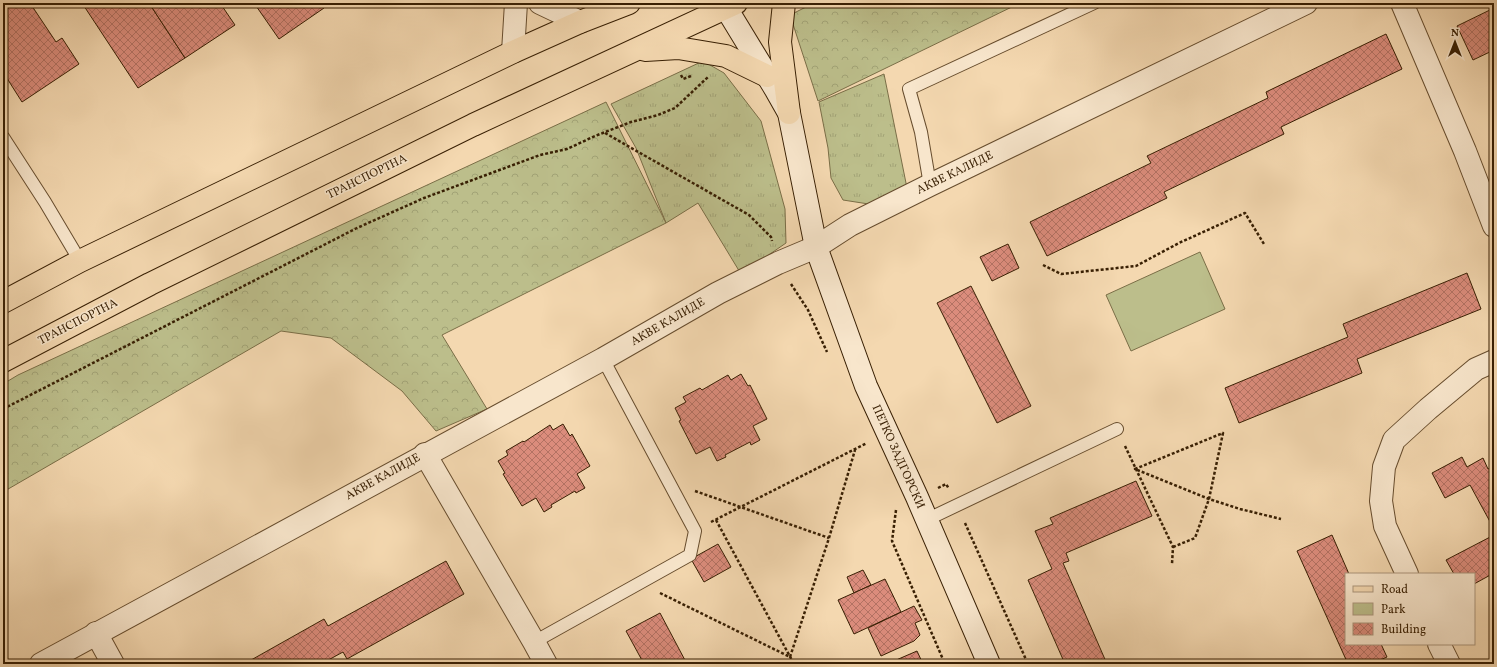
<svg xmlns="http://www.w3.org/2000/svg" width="1497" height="667" font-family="Vollkorn,serif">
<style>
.grass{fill:url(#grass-tufts);stroke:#7a6e47}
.forest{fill:url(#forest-crowns);stroke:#7a6e47}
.park{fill:#bcbe8b;stroke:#7a6e47}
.building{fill:url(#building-cross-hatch);stroke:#381f03}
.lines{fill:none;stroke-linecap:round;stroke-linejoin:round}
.lane-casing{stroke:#674d2e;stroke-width:14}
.street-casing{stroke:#674d2e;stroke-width:24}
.secondary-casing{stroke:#381f03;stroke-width:24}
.primary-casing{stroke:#381f03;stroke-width:24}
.path{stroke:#381f03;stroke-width:2.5;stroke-dasharray:3 2;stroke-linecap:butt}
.lane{stroke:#f8e6cc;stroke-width:12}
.street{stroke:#f8e6cc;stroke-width:22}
.secondary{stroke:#f8e6cc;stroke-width:22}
.primary{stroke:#f4d8b0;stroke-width:22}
.labels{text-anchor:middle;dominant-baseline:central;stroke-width:3;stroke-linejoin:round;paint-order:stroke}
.street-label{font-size:12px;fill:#381f03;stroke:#f8e6cc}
</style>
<defs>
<pattern id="grass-tufts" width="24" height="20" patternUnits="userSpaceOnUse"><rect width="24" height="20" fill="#bcbe8b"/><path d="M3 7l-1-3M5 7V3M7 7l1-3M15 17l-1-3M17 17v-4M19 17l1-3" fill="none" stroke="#a2a376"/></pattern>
<pattern id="forest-crowns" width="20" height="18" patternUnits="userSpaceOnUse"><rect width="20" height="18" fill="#bcbe8b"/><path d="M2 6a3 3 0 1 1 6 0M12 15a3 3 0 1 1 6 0" fill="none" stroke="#a2a376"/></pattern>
<pattern id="building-cross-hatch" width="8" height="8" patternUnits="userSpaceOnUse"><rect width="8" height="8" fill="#db8c7c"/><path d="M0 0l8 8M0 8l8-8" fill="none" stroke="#b37263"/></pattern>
</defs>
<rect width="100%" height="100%" fill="#f4d8b0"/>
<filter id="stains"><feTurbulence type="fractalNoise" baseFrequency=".005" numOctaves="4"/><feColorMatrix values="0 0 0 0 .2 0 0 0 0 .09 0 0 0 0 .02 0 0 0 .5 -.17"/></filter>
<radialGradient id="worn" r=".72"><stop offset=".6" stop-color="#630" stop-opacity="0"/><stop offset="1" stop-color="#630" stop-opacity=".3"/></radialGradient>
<g class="grass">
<polygon points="703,61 724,73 761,121 785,209 786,243 741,274 698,203 666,223 636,148 611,104"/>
<polygon points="884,74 907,188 875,205 843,200 831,178 828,148 819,102"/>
</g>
<g class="forest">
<polygon points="814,3 1020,3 818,101 790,15"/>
<polygon points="606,102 666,223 442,335 487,409 436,431 402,391 331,338 281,331 3,492 3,384 18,375"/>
</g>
<polygon class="park" points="1200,252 1225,309 1131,351 1106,295"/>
<g class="building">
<polygon points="3,3 30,3 56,42 62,38 79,64 22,102 3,72"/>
<polygon points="82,3 149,3 185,58 138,88"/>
<polygon points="149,3 220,3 235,25 185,58"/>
<polygon points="254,3 320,3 324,8 279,39"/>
<polygon points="1494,8 1494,50 1473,60 1457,26"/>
<polygon points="1386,34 1402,69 1281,127 1284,134 1164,192 1167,198 1047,256 1030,222 1151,163 1147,156 1268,98 1266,92"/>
<polygon points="1008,244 1019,268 992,281 980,257"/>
<polygon points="1467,273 1481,309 1357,359 1362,373 1239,423 1225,388 1348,337 1343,324"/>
<polygon points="971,286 1031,406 997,423 937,303"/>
<polygon points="741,374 748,386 750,385 767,419 753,426 760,440 751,445 750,442 725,455 726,457 717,461 710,447 696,454 679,421 681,420 675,408 686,402 683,397 700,388 702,390 728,375 731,380"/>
<polygon points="563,424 570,436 572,434 590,466 577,474 585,488 576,493 575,491 551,505 552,507 544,512 536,498 522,506 503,474 505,473 498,461 508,455 506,451 523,441 524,442 550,425 553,430"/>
<polygon points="1462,457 1467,467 1483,458 1488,469 1494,466 1494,529 1470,485 1445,498 1432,473"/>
<polygon points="1136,481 1152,516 1066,553 1069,561 1063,563 1107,664 1065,664 1028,580 1052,569 1035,531 1053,524 1050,518"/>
<polygon points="1332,535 1349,574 1346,574 1346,644 1381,644 1387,657 1380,660 1382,664 1348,664 1297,551"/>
<polygon points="1494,535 1494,573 1474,584 1474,574 1454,574 1446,560"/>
<polygon points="718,544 731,567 704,582 691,559"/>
<polygon points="446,561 464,594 347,659 343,652 321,664 244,664 324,619 328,626"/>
<polygon points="863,570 871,585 854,593 847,577"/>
<polygon points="885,579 901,612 854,634 838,600"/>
<polygon points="914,606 922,620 915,623 920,635 914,641 881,656 868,628"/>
<polygon points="660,613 687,664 644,664 626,631"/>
<polygon points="917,651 923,664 887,664"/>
</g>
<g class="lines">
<defs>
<g id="lane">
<polyline points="3,137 45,202 80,261"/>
<polyline points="930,185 921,132 909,89 1094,3"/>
<polyline points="926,520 1117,429"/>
<polyline points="534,642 690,555 695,531 603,359"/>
</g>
<g id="street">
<polyline points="540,3 580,22"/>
<polyline points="1402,3 1465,151 1494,226"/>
<polyline points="513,52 516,3"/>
<polyline points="425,454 534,642 546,664"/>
<polyline points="1407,574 1385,526 1381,501 1384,467 1394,440 1428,409 1476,369 1494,361"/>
<polyline points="96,633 113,664"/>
<polyline points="1439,644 1449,664"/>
<polyline points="41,664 603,359 718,293 778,263 816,247 850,225 930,185 1306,3"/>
</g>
<polyline id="secondary" points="723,3 776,90 789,113 816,247 866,386 917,497 989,664"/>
<g id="primary">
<polyline points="784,3 780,42 789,113"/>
<polyline points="645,50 678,48 726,56 767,76"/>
<polyline points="3,302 80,261 513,52 580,22 629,3"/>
<polyline points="3,361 150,284 473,125 736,3"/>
</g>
</defs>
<use href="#lane" class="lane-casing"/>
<use href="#street" class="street-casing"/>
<use href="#secondary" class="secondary-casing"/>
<use href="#primary" class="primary-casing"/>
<g class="path">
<polyline points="681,75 683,79 691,76"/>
<polyline points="605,133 749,215 771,237 772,241"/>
<polyline points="1043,265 1061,274 1136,266 1179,243 1245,213 1264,244"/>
<polyline points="791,284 808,310 827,352"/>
<polyline points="3,409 357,228 424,198 540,155 567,149 595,136 631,122 658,115 675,108 708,77"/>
<polyline points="1125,446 1173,547 1172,564"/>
<polyline points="938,488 946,484 949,489"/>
<polyline points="695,491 829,538"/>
<polyline points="896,510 892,541 945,664"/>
<polyline points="716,520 794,664"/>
<polyline points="711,522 867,443"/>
<polyline points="965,523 1028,664"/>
<polyline points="1173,547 1195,538 1209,499 1223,433 1135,469 1209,499 1240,509 1281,519"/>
<polyline points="660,593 790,657 829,538 855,450"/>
</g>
<use href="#lane" class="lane"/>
<use href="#street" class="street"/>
<use href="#secondary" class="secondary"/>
<use href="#primary" class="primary"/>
</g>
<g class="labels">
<g class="street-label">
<text transform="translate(955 173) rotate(-26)">АКВЕ КАЛИДЕ</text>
<text transform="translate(367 177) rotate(-26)">ТРАНСПОРТНА</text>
<text transform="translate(78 322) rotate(-27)">ТРАНСПОРТНА</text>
<text transform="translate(668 322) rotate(-30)">АКВЕ КАЛИДЕ</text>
<text transform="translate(898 457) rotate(66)">ПЕТКО ЗАДГОРСКИ</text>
<text transform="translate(383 477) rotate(-29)">АКВЕ КАЛИДЕ</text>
</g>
</g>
<rect width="1497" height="667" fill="none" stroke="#f4d8b0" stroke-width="16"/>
<rect x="4" y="4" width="1489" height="659" fill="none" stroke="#381f03" stroke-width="2"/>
<rect x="8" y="8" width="1481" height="651" fill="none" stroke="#381f03"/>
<rect x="1345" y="573" width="130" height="72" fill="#f8e6cc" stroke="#ab967c"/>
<rect x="1353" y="586" width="20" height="6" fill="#f4d8b0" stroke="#ab967c"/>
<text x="1381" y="593" font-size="12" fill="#381f03">Road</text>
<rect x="1353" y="603" width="20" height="12" fill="#bcbe8b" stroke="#ab967c"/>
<text x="1381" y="613" font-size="12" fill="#381f03">Park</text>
<rect x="1353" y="623" width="20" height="12" fill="url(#building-cross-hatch)" stroke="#ab967c"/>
<text x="1381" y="633" font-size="12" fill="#381f03">Building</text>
<g transform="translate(1455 42)" stroke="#f8e6cc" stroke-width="3" paint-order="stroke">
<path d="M0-3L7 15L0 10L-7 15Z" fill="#381f03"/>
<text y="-6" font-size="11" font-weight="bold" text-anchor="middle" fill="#381f03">N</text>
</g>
<rect width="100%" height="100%" filter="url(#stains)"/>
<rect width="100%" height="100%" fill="url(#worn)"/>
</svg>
